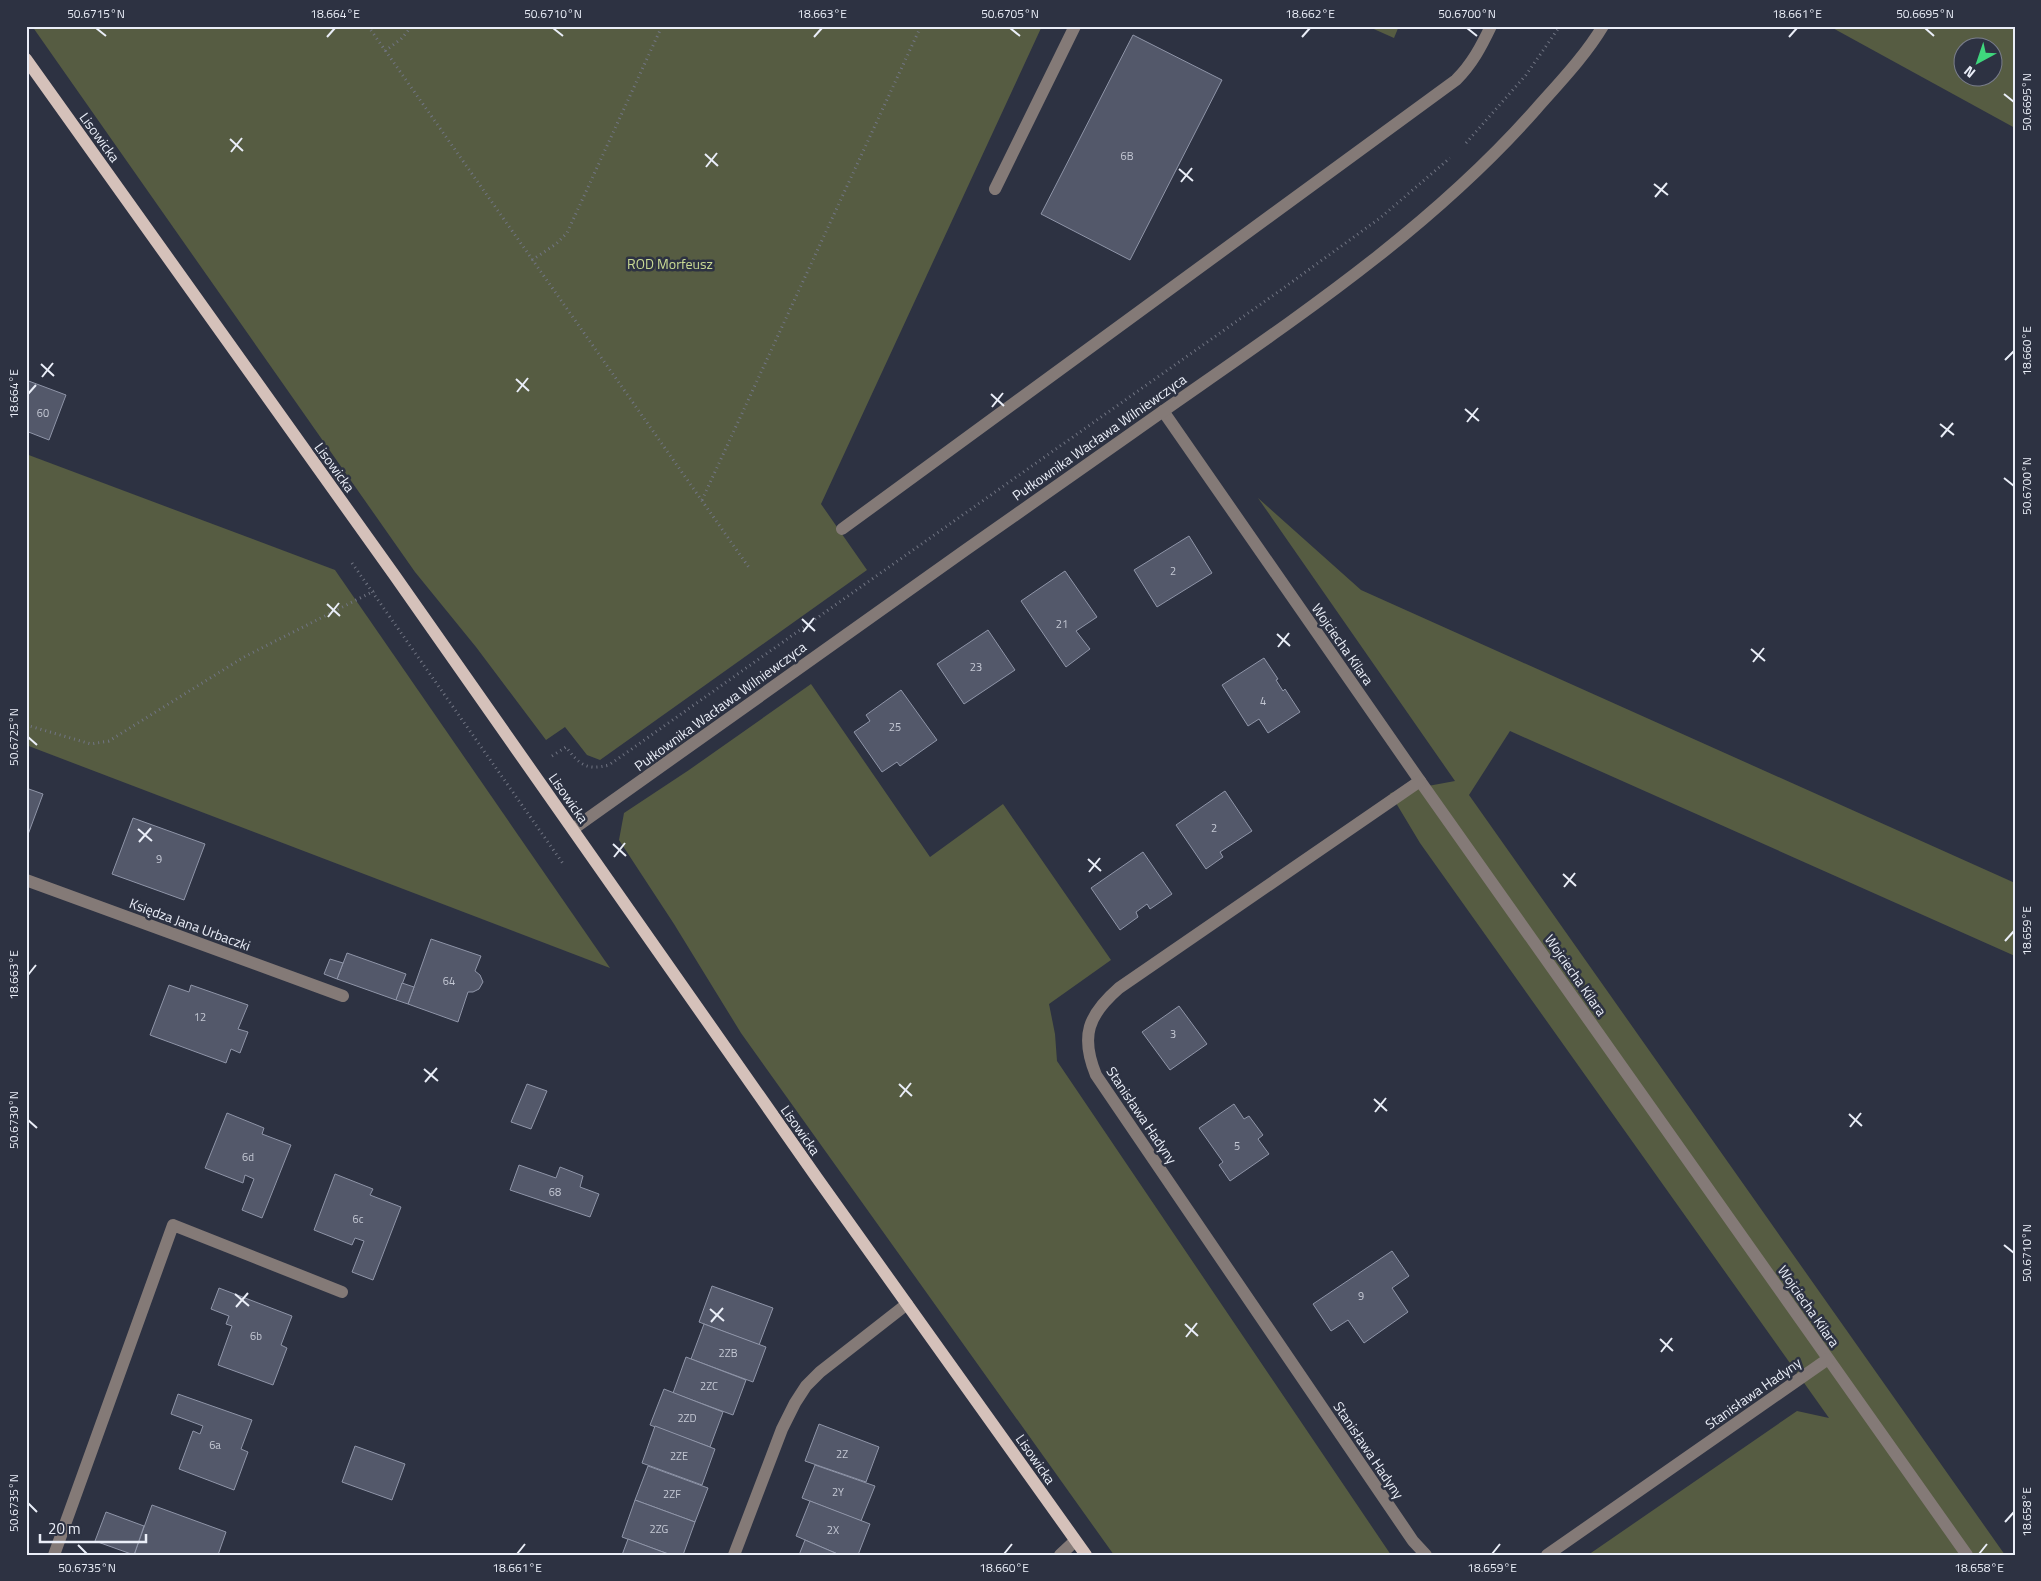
<svg xmlns="http://www.w3.org/2000/svg" width="2041" height="1581" font-family="'Titillium Web',sans-serif">
<style>
.green{fill:#565c42;fill-rule:evenodd}
.building{fill:#53586a;stroke:#8f95a8}
.lines{fill:none;stroke-linecap:round;stroke-linejoin:round}
.path{stroke:#717583;stroke-width:3;stroke-dasharray:1 4;stroke-linecap:butt}
.minor{stroke:#847a77;stroke-width:12}
.major{stroke:#d5c1ba;stroke-width:12}
.ticks{fill:none;stroke:#eaeef8;stroke-width:2}
.labels{text-anchor:middle;dominant-baseline:central;stroke-width:5;stroke-linejoin:round;paint-order:stroke}
.number-label{font-size:11px;fill:#c4c8d4}
.street-label{font-size:14px;fill:#eaeef8;stroke:#2d3242}
.park-label{font-size:14px;fill:#cadb94;stroke:#2d3242}
.neatline{fill:none;stroke:#eaeef8;stroke-width:2}
.ticks-label{font-size:12px;text-anchor:middle;fill:#eaeef8}
</style>
<rect width="100%" height="100%" fill="#2d3242"/>
<g class="green">
<polygon points="32,26 1042,26 821,504 867,570 600,760 587,755 565,727 546,740 476,647 415,572"/>
<polygon points="1367,26 1399,26 1394,38"/>
<path d="M1829,26h186v102zM1964,48h30v30h-30z"/>
<polygon points="26,454 335,570 610,968 26,745"/>
<polygon points="1258,498 1361,590 2015,883 2015,956 1510,731 1469,795 2005,1555 1588,1555 1797,1411 1829,1418 1420,843 1390,793 1455,781"/>
<polygon points="811,684 930,857 1003,804 1111,960 1049,1004 1055,1034 1057,1061 1391,1555 1114,1555 741,1033 674,924 619,840 624,813 689,770"/>
</g>
<g class="building">
<polygon points="1133,35 1222,80 1130,260 1041,214"/>
<polygon points="26,380 66,395 49,440 26,431"/>
<polygon points="1189,536 1212,573 1157,607 1134,570"/>
<polygon points="1065,571 1097,617 1076,631 1090,649 1066,667 1021,601"/>
<polygon points="988,630 1015,670 964,704 937,664"/>
<polygon points="1264,658 1278,679 1276,680 1283,691 1285,689 1300,712 1268,733 1259,719 1248,726 1222,685"/>
<polygon points="901,690 937,740 900,766 897,762 882,772 854,732 870,721 866,715"/>
<polygon points="26,788 43,794 26,840"/>
<polygon points="1225,791 1252,831 1220,852 1223,857 1206,869 1176,825"/>
<polygon points="133,818 205,844 184,900 112,874"/>
<polygon points="1143,852 1172,894 1150,909 1147,904 1136,912 1138,917 1120,930 1091,888"/>
<polygon points="431,939 481,956 475,971 480,975 483,982 479,989 473,992 468,992 458,1022 408,1004"/>
<polygon points="347,953 406,974 396,1000 337,979"/>
<polygon points="330,959 343,963 337,979 324,974"/>
<polygon points="402,983 414,987 408,1004 396,1000"/>
<polygon points="169,985 189,992 191,985 248,1005 238,1029 248,1032 240,1053 231,1049 226,1063 150,1035"/>
<polygon points="1179,1006 1207,1044 1170,1070 1142,1032"/>
<polygon points="527,1084 547,1091 531,1129 511,1122"/>
<polygon points="1234,1104 1244,1119 1249,1116 1263,1135 1258,1139 1269,1154 1230,1181 1219,1165 1223,1162 1199,1128"/>
<polygon points="227,1113 264,1128 262,1134 291,1145 262,1218 242,1210 254,1179 245,1175 243,1183 205,1168"/>
<polygon points="519,1165 556,1178 560,1167 583,1176 580,1187 599,1194 590,1217 510,1190"/>
<polygon points="335,1174 373,1189 370,1195 401,1207 373,1280 352,1272 364,1241 355,1238 352,1245 314,1230"/>
<polygon points="1392,1251 1409,1276 1392,1288 1408,1312 1364,1343 1348,1320 1331,1331 1313,1304"/>
<polygon points="712,1286 773,1308 759,1345 699,1322"/>
<polygon points="219,1288 292,1316 281,1345 287,1348 273,1385 218,1365 232,1326 226,1324 229,1316 211,1309"/>
<polygon points="704,1324 766,1347 753,1382 691,1359"/>
<polygon points="686,1357 746,1380 733,1415 673,1393"/>
<polygon points="664,1389 723,1412 710,1447 650,1425"/>
<polygon points="178,1394 252,1420 241,1449 248,1452 234,1490 179,1469 193,1431 200,1434 203,1426 171,1414"/>
<polygon points="819,1424 879,1447 866,1482 805,1461"/>
<polygon points="655,1426 715,1449 702,1485 642,1463"/>
<polygon points="355,1446 405,1464 392,1500 342,1482"/>
<polygon points="815,1465 875,1486 861,1521 802,1498"/>
<polygon points="648,1466 708,1488 695,1522 635,1500"/>
<polygon points="635,1500 695,1522 683,1555 671,1555 622,1537"/>
<polygon points="810,1501 870,1524 858,1555 840,1555 796,1536"/>
<polygon points="152,1505 226,1532 218,1555 134,1555"/>
<polygon points="106,1512 144,1526 134,1555 95,1541"/>
<polygon points="628,1539 671,1555 622,1555"/>
<polygon points="805,1540 840,1555 799,1555"/>
</g>
<g class="lines">
<g class="path">
<polyline points="368,26 750,569"/>
<polyline points="385,51 401,39 412,26"/>
<polyline points="1466,143 1526,75 1560,26"/>
<polyline points="532,260 556,244 567,233 662,26"/>
<polyline points="702,500 921,26"/>
<polyline points="352,563 564,865"/>
<polyline points="26,725 91,744 109,741 244,657 374,591"/>
<path d="M552,756l14,-9c13,17 20,24 43,18l669,-473 102,-74 70,-60"/>
</g>
<g class="minor">
<polyline points="995,189 1075,26"/>
<polyline points="1163,411 1420,781 1967,1555"/>
<path d="M842,529l614,-449c16,-16 25,-33 35,-54"/>
<path d="M1420,781l-301,207c-31,27 -39,48 -23,87l317,466 13,14"/>
<path d="M573,829c186,-133 372,-265 559,-396 141,-100 290,-194 405,-325 23,-26 48,-52 66,-82"/>
<polyline points="26,880 343,996"/>
<polyline points="54,1555 173,1225 342,1292"/>
<polyline points="734,1555 782,1429 795,1403 806,1386 820,1372 907,1304"/>
<polyline points="1060,1555 1075,1541"/>
<polyline points="1547,1555 1828,1359"/>
</g>
<polyline class="major" points="26,59 395,576 817,1178 1086,1555"/>
</g>
<path class="ticks" d="M96,28l10,8M553,28l10,8M1010,28l10,8M1467,28l10,8M1925,28l9,8M327,37l8,-9M814,37l8,-9M1302,37l8,-9M1789,37l8,-9M2004,94l10,8M230,139l13,12M231,152l11,-14M705,154l13,12M706,167l11,-14M1179,169l14,12M1181,182l11,-14M1654,184l14,11M1655,197l12,-14M2005,360l9,-9M41,364l13,12M42,377l11,-14M516,379l13,12M517,392l11,-14M28,394l8,-9M991,394l13,12M992,407l11,-14M1465,409l14,12M1467,422l11,-14M1940,424l14,11M1941,437l12,-14M2004,478l10,8M327,604l13,12M328,617l11,-14M802,619l13,12M803,632l11,-14M1277,634l13,12M1278,647l11,-14M1751,649l14,12M1753,662l11,-14M28,737l9,8M138,829l14,12M139,842l12,-14M613,844l13,12M614,857l11,-14M1088,859l13,12M1089,872l11,-14M1563,874l13,12M1564,887l11,-14M2005,941l9,-10M28,975l8,-10M424,1069l14,12M425,1082l12,-14M899,1084l13,12M900,1097l11,-14M1374,1099l13,12M1375,1112l11,-14M1849,1114l13,12M28,1120l9,8M1850,1127l11,-14M2004,1245l10,8M235,1294l14,12M236,1307l12,-14M710,1309l14,12M711,1322l12,-14M1185,1324l13,12M1186,1337l11,-14M1660,1339l13,12M1661,1352l11,-14M28,1503l9,9M2005,1522l9,-10M78,1545l9,9M517,1554l8,-10M1004,1554l8,-10M1492,1554l8,-10M1979,1554l8,-10"/>
<g class="labels">
<g class="number-label">
<text x="1127" y="156">6B</text>
<text x="43" y="413">60</text>
<text x="1173" y="571">2</text>
<text x="1062" y="624">21</text>
<text x="976" y="667">23</text>
<text x="1263" y="701">4</text>
<text x="895" y="727">25</text>
<text x="1214" y="828">2</text>
<text x="159" y="859">9</text>
<text x="449" y="981">64</text>
<text x="200" y="1017">12</text>
<text x="1173" y="1034">3</text>
<text x="1237" y="1146">5</text>
<text x="248" y="1157">6d</text>
<text x="555" y="1192">68</text>
<text x="358" y="1219">6c</text>
<text x="1361" y="1296">9</text>
<text x="256" y="1336">6b</text>
<text x="728" y="1353">2ZB</text>
<text x="709" y="1386">2ZC</text>
<text x="687" y="1418">2ZD</text>
<text x="215" y="1445">6a</text>
<text x="842" y="1454">2Z</text>
<text x="679" y="1456">2ZE</text>
<text x="838" y="1492">2Y</text>
<text x="672" y="1494">2ZF</text>
<text x="659" y="1529">2ZG</text>
<text x="833" y="1530">2X</text>
</g>
<g class="street-label">
<text transform="translate(100 137) rotate(54)">Lisowicka</text>
<text transform="translate(1099 437) rotate(-35)">Pułkownika Wacława Wilniewczyca</text>
<text transform="translate(335 467) rotate(54)">Lisowicka</text>
<text transform="translate(1343 644) rotate(55)">Wojciecha Kilara</text>
<text transform="translate(720 706) rotate(-36)">Pułkownika Wacława Wilniewczyca</text>
<text transform="translate(569 798) rotate(55)">Lisowicka</text>
<text transform="translate(190 924) rotate(20)">Księdza Jana Urbaczki</text>
<text transform="translate(1576 975) rotate(55)">Wojciecha Kilara</text>
<text transform="translate(1142 1115) rotate(56)">Stanisława Hadyny</text>
<text transform="translate(801 1130) rotate(55)">Lisowicka</text>
<text transform="translate(1809 1306) rotate(55)">Wojciecha Kilara</text>
<text transform="translate(1753 1393) rotate(-35)">Stanisława Hadyny</text>
<text transform="translate(1369 1450) rotate(56)">Stanisława Hadyny</text>
<text transform="translate(1036 1459) rotate(55)">Lisowicka</text>
</g>
<g class="park-label">
<text x="670" y="263">ROD Morfeusz</text>
</g>
</g>
<rect width="2041" height="1581" fill="none" stroke="#2d3242" stroke-width="55"/>
<g transform="translate(1978 62) rotate(220)"><circle r="24" fill="#2d3242" stroke="#797d8b"/>
<path d="M0-4L9 19L0 12L-9 19Z" fill="#3fd77d"/>
<text y="-8" font-size="14" font-weight="bold" text-anchor="middle" fill="#eaeef8">N</text>
</g>
<path d="M40 1534v8h106v-8" fill="none" stroke="#eaeef8" stroke-width="2.5"/>
<text x="48" y="1534" font-size="15" fill="#eaeef8" stroke="#2d3242" stroke-width="4" paint-order="stroke">20 m</text>
<rect x="28" y="28" width="1986" height="1526" class="neatline"/>
<g class="ticks-label">
<text x="96" y="18">50.6715°N</text>
<text x="335" y="18">18.664°E</text>
<text x="553" y="18">50.6710°N</text>
<text x="822" y="18">18.663°E</text>
<text x="1010" y="18">50.6705°N</text>
<text x="1310" y="18">18.662°E</text>
<text x="1467" y="18">50.6700°N</text>
<text x="1797" y="18">18.661°E</text>
<text x="1925" y="18">50.6695°N</text>
<text transform="translate(2027 102) rotate(-90)" y="4">50.6695°N</text>
<text transform="translate(2027 351) rotate(-90)" y="4">18.660°E</text>
<text transform="translate(14 394) rotate(-90)" y="4">18.664°E</text>
<text transform="translate(2027 486) rotate(-90)" y="4">50.6700°N</text>
<text transform="translate(14 737) rotate(-90)" y="4">50.6725°N</text>
<text transform="translate(2027 931) rotate(-90)" y="4">18.659°E</text>
<text transform="translate(14 975) rotate(-90)" y="4">18.663°E</text>
<text transform="translate(14 1120) rotate(-90)" y="4">50.6730°N</text>
<text transform="translate(2027 1253) rotate(-90)" y="4">50.6710°N</text>
<text transform="translate(14 1503) rotate(-90)" y="4">50.6735°N</text>
<text transform="translate(2027 1512) rotate(-90)" y="4">18.658°E</text>
<text x="87" y="1572">50.6735°N</text>
<text x="517" y="1572">18.661°E</text>
<text x="1004" y="1572">18.660°E</text>
<text x="1492" y="1572">18.659°E</text>
<text x="1979" y="1572">18.658°E</text>
</g>
</svg>
